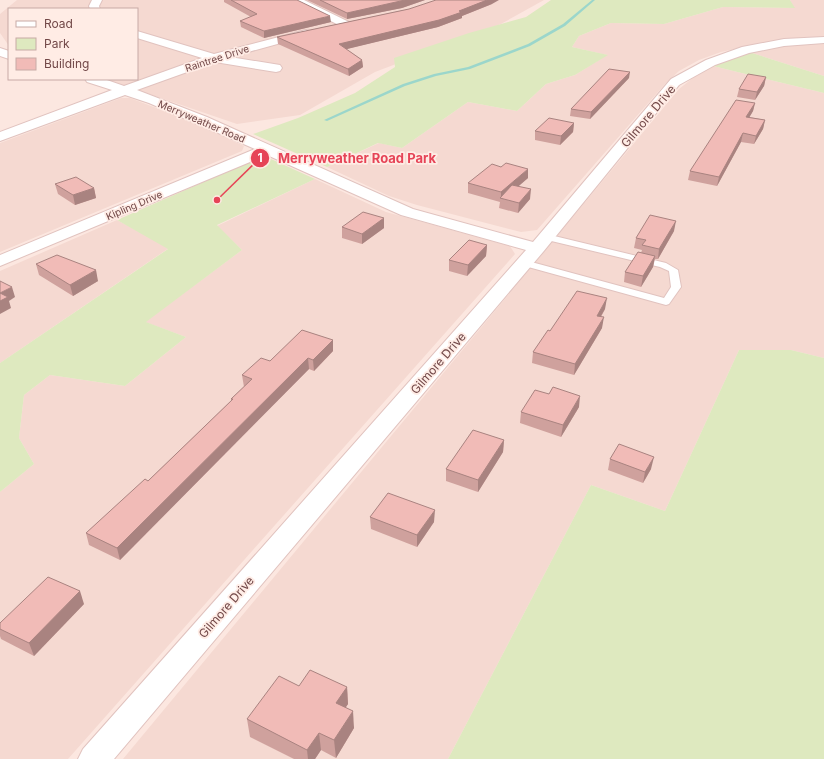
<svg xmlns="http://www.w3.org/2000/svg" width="824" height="759" font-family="Inter,sans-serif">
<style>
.residential{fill:#f5d9d1}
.green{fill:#dee9bf}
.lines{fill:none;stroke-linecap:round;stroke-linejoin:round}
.stream{fill:#9bd6cb;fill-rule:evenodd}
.service-casing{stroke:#e1c3bf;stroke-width:2}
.minor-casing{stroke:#e1c3bf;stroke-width:2}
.service{fill:#fff;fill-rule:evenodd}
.minor{fill:#fff;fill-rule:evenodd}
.wall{fill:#cfa19d}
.shaded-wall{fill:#a98380}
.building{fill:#f1bbb7;stroke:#a98380}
.labels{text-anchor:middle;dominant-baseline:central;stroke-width:3.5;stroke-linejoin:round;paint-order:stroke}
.far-street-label{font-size:10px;fill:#724848;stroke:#ffece5}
.street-label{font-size:12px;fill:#724848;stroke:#ffece5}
.leader{fill:none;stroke:#e64457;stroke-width:1.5}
.callout-dot{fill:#e64457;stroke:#ffece5;stroke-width:1.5}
.mark-label{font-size:12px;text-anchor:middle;font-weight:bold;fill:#fff}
.callout-label{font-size:13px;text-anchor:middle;font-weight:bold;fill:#e64457;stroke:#ffece5;stroke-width:3.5;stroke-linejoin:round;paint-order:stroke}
</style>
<rect width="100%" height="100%" fill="#fce7e0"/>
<g class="residential">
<polygon points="17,0 544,0 501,24 375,72 300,115 237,124 105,79 137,79 137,9 9,9 9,46 0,33 0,14"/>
<polygon points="790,0 824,0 824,37 782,39 721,52 699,60 679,71 665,84 537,230 521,232 417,205 389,196 327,167 379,143 402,148 468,102 517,111 546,84 575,75 607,55 572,47 579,36 611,23 664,24 723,7 794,8"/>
<polygon points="824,43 824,76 749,52 789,45"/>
<polygon points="713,66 824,93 824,358 791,350 739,350 665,511 591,485 448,759 123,759 679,89 694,77"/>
<polygon points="121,98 130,98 188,120 244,146 242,151 0,252 0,143"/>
<polygon points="315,179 386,212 510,246 515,254 68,759 0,759 0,492 34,464 19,438 24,395 50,375 125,386 186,337 145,322 242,250 217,226"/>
<polygon points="117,220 169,248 0,363 0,271"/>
</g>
<g class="green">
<polygon points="551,0 790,0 795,8 723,7 664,24 611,23 579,36 572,47 608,55 575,75 546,84 517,111 468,102 402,148 378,143 327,167 253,134 298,118 355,93 395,67 394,58 469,33 526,17"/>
<polygon points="749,52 824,76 824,93 713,66 730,58"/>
<polygon points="264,158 271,159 315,179 217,225 242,250 146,322 186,337 125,386 50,375 24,395 19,438 34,464 0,492 0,363 168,249 117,220 256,159"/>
<polygon points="739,350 791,350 824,358 824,759 448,759 591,485 665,511"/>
</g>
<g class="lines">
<polygon class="stream" points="592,0 595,0 565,26 530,46 470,69 436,76 405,86 327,121 324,120 403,84 434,74 468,67 528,44 563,24"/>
<defs>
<polygon id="service" points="546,234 666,263 678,270 681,287 669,304 666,305 521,265 519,263 521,261 524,260 664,298 671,287 669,271 660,267 543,239 542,237 543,235"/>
<g id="minor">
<polygon points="92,0 102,0 99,6 100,9 90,9 89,6"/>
<polygon points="291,0 304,0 351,23 353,25 351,27 343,27 292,2"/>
<polygon points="306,30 310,31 312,33 310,35 230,57 280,65 282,68 280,71 276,72 215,62 137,90 207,117 413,209 533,242 671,79 706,60 742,47 784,39 824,37 824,43 784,46 749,53 715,65 679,85 543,252 114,759 78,759 83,749 526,250 401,215 267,155 0,266 0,255 255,149 149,103 125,95 0,141 0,132 112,90 87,82 85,79 104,79 124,86 202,58 137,38 137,31 214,54"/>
<polygon points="0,48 9,51 9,59 0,56"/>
</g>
</defs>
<use href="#service" class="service-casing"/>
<use href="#minor" class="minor-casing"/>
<use href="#service" class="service"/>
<use href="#minor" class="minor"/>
</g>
<g class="wall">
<polygon points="224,0 297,0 331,22 264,38 241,27 240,21 251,17 224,2"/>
<polygon points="307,0 425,0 402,8 347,19"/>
<polygon points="492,4 462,16 462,18 438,27 346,49 362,60 363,67 349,76 278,44 277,37 409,9"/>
<polygon points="766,77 764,86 755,100 737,97 739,89"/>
<polygon points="629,78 590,119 570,116 571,109"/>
<polygon points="755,103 753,111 749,117 765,120 763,129 754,144 741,142 717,186 688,180 690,171"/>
<polygon points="574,123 573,132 560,145 535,140 535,131"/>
<polygon points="528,178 518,186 530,199 518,213 499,208 500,202 468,193 468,183"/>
<polygon points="55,184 94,188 96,198 75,205 58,194"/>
<polygon points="384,218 384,228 362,244 342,238 342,227"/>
<polygon points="674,231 658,259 655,259 653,267 641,287 624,282 625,272 641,253 642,250 634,248 636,238"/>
<polygon points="487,245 486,256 467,276 449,271 449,260"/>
<polygon points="36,264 98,281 73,296 39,275"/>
<polygon points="605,309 601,317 602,328 574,375 532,363 533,352 550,331"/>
<polygon points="333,340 333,351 314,371 309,369 120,560 89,545 86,533 148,481 231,401 231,399 244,387 242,375 270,361"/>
<polygon points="579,407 561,437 520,423 521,412"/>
<polygon points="504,440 503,452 478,492 446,481 446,469"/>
<polygon points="610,459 651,469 643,483 608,470"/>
<polygon points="370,517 434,522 417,547 371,529"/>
<polygon points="84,604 34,656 1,639 0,636 0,623"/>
<polygon points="299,686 347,687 348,704 346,707 354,728 336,758 321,750 315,759 294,759 250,737 247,719"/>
</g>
<g class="shaded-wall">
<polygon points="405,0 425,0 402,8 347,19 347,13"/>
<polygon points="487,0 499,0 492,4 462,16 462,18 438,27 339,51 339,44"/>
<polygon points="330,16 331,22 264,38 264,31"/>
<polygon points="362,60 363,67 349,76 348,69"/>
<polygon points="630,72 629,78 590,119 591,112"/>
<polygon points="766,77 764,86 755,100 757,92"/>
<polygon points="755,103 753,111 745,125 746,117"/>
<polygon points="765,120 763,129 754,144 756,136"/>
<polygon points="574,123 573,132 560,145 561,136"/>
<polygon points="743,133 741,142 717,186 719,177"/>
<polygon points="528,169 528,178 504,199 501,199 501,192"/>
<polygon points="94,188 96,198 75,205 73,195"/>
<polygon points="531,189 530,199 518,213 519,203"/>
<polygon points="384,218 384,228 362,244 362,234"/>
<polygon points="676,221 674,231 658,259 659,249"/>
<polygon points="487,245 486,256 467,276 468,265"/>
<polygon points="655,256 653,267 641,287 643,276"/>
<polygon points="96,270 98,281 73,296 70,285"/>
<polygon points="12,287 15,297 9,301 11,308 0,314 0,293"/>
<polygon points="607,298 605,309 595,326 597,316"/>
<polygon points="604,317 602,328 574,375 575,364"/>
<polygon points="333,340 333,351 314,371 313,360"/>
<polygon points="308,358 309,369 120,560 117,548"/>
<polygon points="580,396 579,407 561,437 563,425"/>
<polygon points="504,440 503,452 478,492 478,480"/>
<polygon points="654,457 651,469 643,483 645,472"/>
<polygon points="435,510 434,522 417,547 417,535"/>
<polygon points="80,591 84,604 34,656 29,643"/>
<polygon points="347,687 348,704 337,720 336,703"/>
<polygon points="353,711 354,728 336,758 334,740"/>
<polygon points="319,733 321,750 315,759 308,759 307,750"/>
</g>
<g class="building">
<polygon points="231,0 297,0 330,16 264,31 240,21 257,14"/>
<polygon points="320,0 405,0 347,13"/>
<polygon points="436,0 487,0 459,11 462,12 439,20 339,44 362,60 348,69 277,37 409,9"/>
<polygon points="609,69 630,72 591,112 571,109"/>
<polygon points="748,74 766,77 757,92 739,89"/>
<polygon points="736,100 755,103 746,117 765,120 756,136 743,133 719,177 690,171"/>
<polygon points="549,118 574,123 561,136 535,131"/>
<polygon points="506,163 528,169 501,192 468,183 492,164 501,167"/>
<polygon points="76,177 94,188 73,195 55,184"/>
<polygon points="512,185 531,189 519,203 500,198"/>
<polygon points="363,212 384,218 362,234 342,227"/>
<polygon points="650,215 676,221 659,249 642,245 646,240 636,238"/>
<polygon points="469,240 487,245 468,265 449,260"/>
<polygon points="638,252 655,256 643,276 625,272"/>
<polygon points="57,255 96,270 70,285 36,264"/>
<polygon points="0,281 12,287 0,293 8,297 0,301"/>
<polygon points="577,291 607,298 597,316 604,317 575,364 533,352 548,330 550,331"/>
<polygon points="302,330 333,340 313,360 308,358 117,548 86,533 145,479 148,481 233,399 231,399 252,379 242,375 261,358 270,361"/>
<polygon points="553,387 580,396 563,425 521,412 535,390 549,394"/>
<polygon points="473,430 504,440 478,480 446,469"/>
<polygon points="619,444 654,457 645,472 610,459"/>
<polygon points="388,493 435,510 417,535 370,517"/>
<polygon points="48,577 80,591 29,643 0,629 0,623"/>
<polygon points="310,670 347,687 336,703 353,711 334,740 319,733 307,750 247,719 279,676 299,686"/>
</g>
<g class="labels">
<g class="far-street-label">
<text transform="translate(217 58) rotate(-18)">Raintree Drive</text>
<text transform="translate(202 121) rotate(23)">Merryweather Road</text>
<text transform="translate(134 205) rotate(-23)">Kipling Drive</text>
</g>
<g class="street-label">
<text transform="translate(648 116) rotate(-50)">Gilmore Drive</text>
<text transform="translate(438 363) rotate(-49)">Gilmore Drive</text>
<text transform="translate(226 607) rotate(-49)">Gilmore Drive</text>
</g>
</g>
<path class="leader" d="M217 200L260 158"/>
<g class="callout-dot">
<circle cx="217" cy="200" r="4"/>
<circle cx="260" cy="158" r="10"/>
</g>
<g class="mark-label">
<text x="260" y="162">1</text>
</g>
<g class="callout-label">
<text x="357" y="163">Merryweather Road Park</text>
</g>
<rect x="8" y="8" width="130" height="72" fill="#ffece5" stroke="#c7aaa6"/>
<rect x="16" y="21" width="20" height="6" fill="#ffffff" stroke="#c7aaa6"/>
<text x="44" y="28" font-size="12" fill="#724848">Road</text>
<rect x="16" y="38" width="20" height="12" fill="#dee9bf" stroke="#c7aaa6"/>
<text x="44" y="48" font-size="12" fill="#724848">Park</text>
<rect x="16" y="58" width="20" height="12" fill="#f1bbb7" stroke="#c7aaa6"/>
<text x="44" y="68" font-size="12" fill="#724848">Building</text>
</svg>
